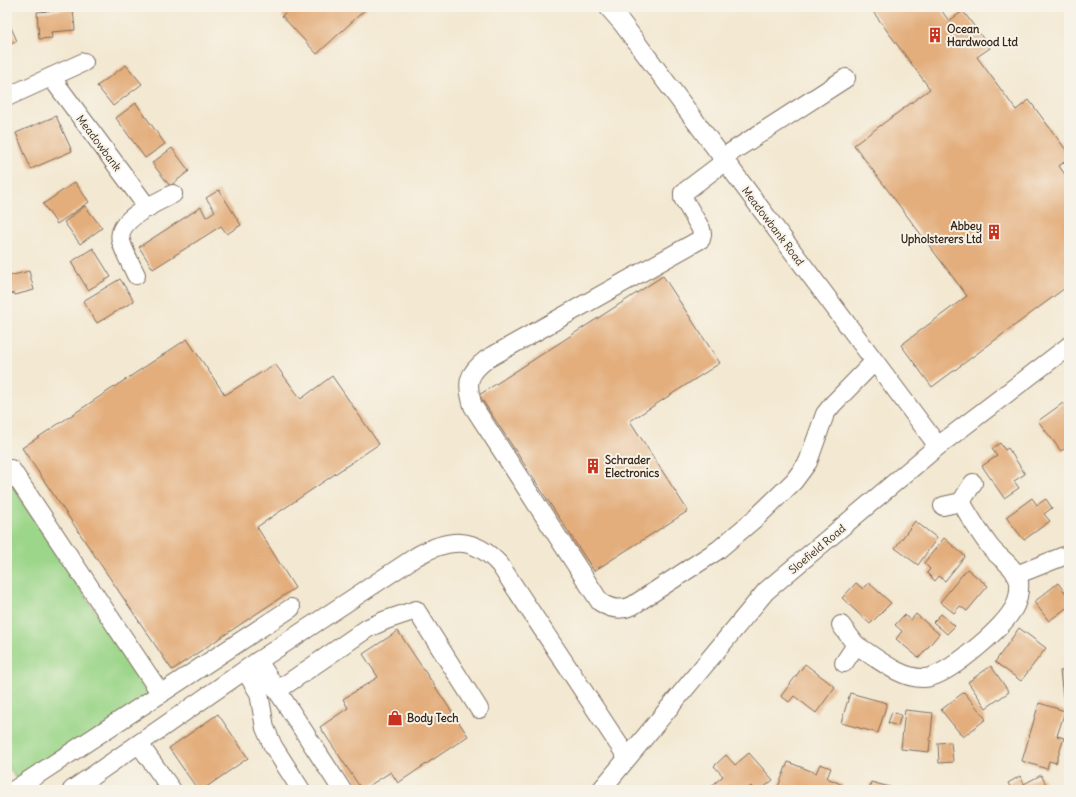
<svg xmlns="http://www.w3.org/2000/svg" width="1076" height="797" font-family="Delius,sans-serif">
<style>
.green{fill:#9cd68a;stroke:#6c8054}
.building{fill:#e3ad7c}
.lines{fill:none;stroke-linecap:round;stroke-linejoin:round}
.minor-casing{stroke:#7b6c5d;stroke-width:20}
.minor{stroke:#fff;stroke-width:18}
.labels{text-anchor:middle;dominant-baseline:central;stroke-width:4;stroke-linejoin:round;paint-order:stroke}
.poi-label{font-size:11px;font-weight:bold;fill:#3b2a1e;stroke:#f7f3e8;text-anchor:start}
.street-label{font-size:11px;fill:#3b2a1e;stroke:#f7f3e8}
</style>
<rect width="100%" height="100%" fill="#f7f3e8"/>
<filter id="ink" filterUnits="userSpaceOnUse"><feTurbulence type="fractalNoise" baseFrequency=".025" numOctaves="2"/><feDisplacementMap in="SourceGraphic" scale="8" xChannelSelector="R" yChannelSelector="G"/><feConvolveMatrix kernelMatrix="1 2 1 2 8 2 1 2 1" color-interpolation-filters="sRGB"/></filter>
<filter id="wash" filterUnits="userSpaceOnUse"><feTurbulence type="fractalNoise" baseFrequency=".012" numOctaves="4" result="noise"/><feDisplacementMap in="SourceGraphic" scale="16" xChannelSelector="R" yChannelSelector="G"/><feGaussianBlur stdDeviation="0.9" result="paint"/><feColorMatrix in="noise" values="0 0 0 0 0 0 0 0 0 0 0 0 0 0 0 0 0 1.4 0 .05"/><feComposite in="paint" operator="in"/></filter>
<g filter="url(#wash)">
<rect width="100%" height="100%" fill="#f3e8d1"/>
<polygon class="green" points="7,478 153,699 22,788 7,765"/>
<g id="blocks">
<g class="building">
<polygon points="291,7 368,7 317,54 282,16"/>
<polygon points="874,7 939,7 949,21 963,11 990,48 977,57 1016,110 1029,100 1069,154 1069,158 1059,166 1069,180 1069,285 932,387 901,345 967,296 854,145 930,89 871,9"/>
<polygon points="73,9 75,30 51,32 52,38 39,39 37,12"/>
<polygon points="9,23 17,41 7,46 7,24"/>
<polygon points="126,65 142,84 113,106 97,86"/>
<polygon points="136,103 165,144 145,158 116,118"/>
<polygon points="56,116 72,151 31,169 16,133"/>
<polygon points="172,148 189,171 170,186 152,163"/>
<polygon points="75,182 89,202 57,224 43,204"/>
<polygon points="219,190 241,225 227,234 221,226 153,269 139,247 201,207 206,217 215,211 206,198"/>
<polygon points="85,206 102,228 80,244 64,222"/>
<polygon points="93,248 111,277 88,290 71,262"/>
<polygon points="29,271 34,290 15,295 14,293 7,295 7,280 10,279 9,276"/>
<polygon points="663,276 720,363 630,421 688,511 594,571 479,395"/>
<polygon points="120,279 134,301 97,323 83,301"/>
<polygon points="187,339 225,395 275,364 301,399 332,376 379,444 257,527 295,588 172,670 22,448"/>
<polygon points="1063,403 1069,411 1069,446 1061,451 1038,421"/>
<polygon points="1000,443 1005,450 1008,448 1025,474 1014,481 1019,488 1004,498 982,466 997,456 992,449"/>
<polygon points="1032,498 1037,505 1046,499 1052,508 1044,514 1050,521 1024,540 1006,517"/>
<polygon points="915,521 937,538 918,565 895,548"/>
<polygon points="944,538 965,556 945,581 939,576 935,581 927,573 930,569 924,563"/>
<polygon points="967,569 988,586 967,611 960,606 954,613 940,602"/>
<polygon points="856,583 863,589 869,583 891,603 870,624 842,598"/>
<polygon points="1058,583 1069,598 1069,606 1049,621 1034,602"/>
<polygon points="916,614 939,634 919,658 896,639 902,631 895,625 904,615 911,620"/>
<polygon points="941,614 955,626 947,634 933,622"/>
<polygon points="1019,628 1046,648 1021,681 995,662"/>
<polygon points="398,631 468,736 398,783 391,772 362,790 320,727 348,708 343,699 378,677 363,654"/>
<polygon points="805,664 835,687 816,713 794,696 789,702 781,696"/>
<polygon points="991,666 1009,692 986,708 968,682"/>
<polygon points="1069,670 1069,697 1063,697 1060,671"/>
<polygon points="964,692 986,719 963,737 941,710"/>
<polygon points="850,693 887,703 878,733 841,723"/>
<polygon points="1039,703 1065,711 1057,736 1064,738 1056,763 1049,761 1047,769 1022,761"/>
<polygon points="905,710 933,713 929,752 901,749"/>
<polygon points="892,712 901,715 898,726 888,723"/>
<polygon points="218,714 248,758 202,790 198,790 169,748"/>
<polygon points="951,742 953,762 939,763 938,743"/>
<polygon points="749,753 773,780 761,790 755,790 751,786 746,790 707,790 723,776 714,766 726,755 735,765"/>
<polygon points="788,762 816,773 820,764 831,768 827,778 843,785 841,790 784,790 778,787"/>
<polygon points="1041,775 1049,790 1012,790 1008,783 1020,776 1024,784"/>
<polygon points="871,782 893,788 892,790 869,790"/>
</g>
</g>
</g>
<g filter="url(#ink)">
<use href="#blocks" fill-opacity="0" stroke="#7b6c5d" stroke-width="1"/>
<g class="lines">
<defs>
<g id="minor">
<polyline points="608,7 622,23 938,446"/>
<polyline points="51,77 148,208"/>
<polyline points="7,97 84,62"/>
<polyline points="722,158 846,78"/>
<path d="M724,162l-41,31v5l18,31 1,5 -1,5 -214,120c-20,15 -21,24 -14,47l127,196c10,7 20,9 32,4l86,-56 40,-34 36,-35 14,-19 17,-48 8,-10 41,-42"/>
<path d="M136,275c-5,-11 -12,-23 -15,-34 -6,-22 37,-39 52,-47"/>
<polyline points="11,469 161,694"/>
<polyline points="943,506 961,502 973,483"/>
<polyline points="1016,575 1069,554"/>
<polyline points="841,625 856,645 844,663"/>
<path d="M856,645c20,12 44,34 68,33 23,-1 75,-47 88,-67 5,-7 8,-19 7,-29 -3,-15 -19,-23 -28,-34 -12,-15 -21,-31 -30,-46"/>
<polyline points="258,661 342,790"/>
<polyline points="245,670 259,693 265,728 273,746 301,790"/>
<polyline points="278,690 368,628 386,620 416,610 479,709"/>
<polyline points="139,744 172,790"/>
<polyline points="14,790 291,608"/>
<path d="M72,790l186,-129 159,-105c32,-18 57,-20 83,9l127,192"/>
<polyline points="601,790 766,591 938,446 1069,346"/>
</g>
</defs>
<use href="#minor" class="minor-casing"/>
<use href="#minor" class="minor"/>
</g>
</g>
<defs>
<symbol id="building-bare" viewBox="-9 -9 18 18"><path d="M-4-6H4V6H1V3H-1V6H-4ZM-2.5-4.3h1.7v1.8h-1.7ZM.8-4.3h1.7v1.8H.8ZM-2.5-1h1.7V.8h-1.7ZM.8-1h1.7V.8H.8Z" fill="#c8321e" stroke="#f7f3e8" stroke-width="2.5" paint-order="stroke"/></symbol>
<symbol id="shop-bare" viewBox="-9 -9 18 18"><path d="M-5-2.5h2.3a2.7 3.5 0 0 1 5.4 0H5L5.5 6h-11ZM-1.5-2.5h3a1.5 2.3 0 0 0-3 0Z" fill="#c8321e" stroke="#f7f3e8" stroke-width="2.5" paint-order="stroke"/></symbol>
</defs>
<g fill-rule="evenodd">
<use href="#building-bare" x="924" y="24" width="22" height="22"/>
<use href="#building-bare" x="983" y="221" width="22" height="22"/>
<use href="#building-bare" x="582" y="455" width="22" height="22"/>
<use href="#shop-bare" x="384" y="707" width="22" height="22"/>
</g>
<g class="labels">
<g class="poi-label">
<text x="947" y="29">Ocean<tspan x="947" dy="13">Hardwood Ltd</tspan></text>
<text x="982" y="226" text-anchor="end">Abbey<tspan x="982" dy="13">Upholsterers Ltd</tspan></text>
<text x="605" y="460">Schrader<tspan x="605" dy="13">Electronics</tspan></text>
<text x="407" y="718">Body Tech</text>
</g>
<g class="street-label">
<text transform="translate(99 143) rotate(53)">Meadowbank</text>
<text transform="translate(773 226) rotate(53)">Meadowbank Road</text>
<text transform="translate(817 549) rotate(-40)">Sloefield Road</text>
</g>
</g>
<rect width="1076" height="797" fill="none" stroke="#f7f3e8" stroke-width="24"/>
</svg>
